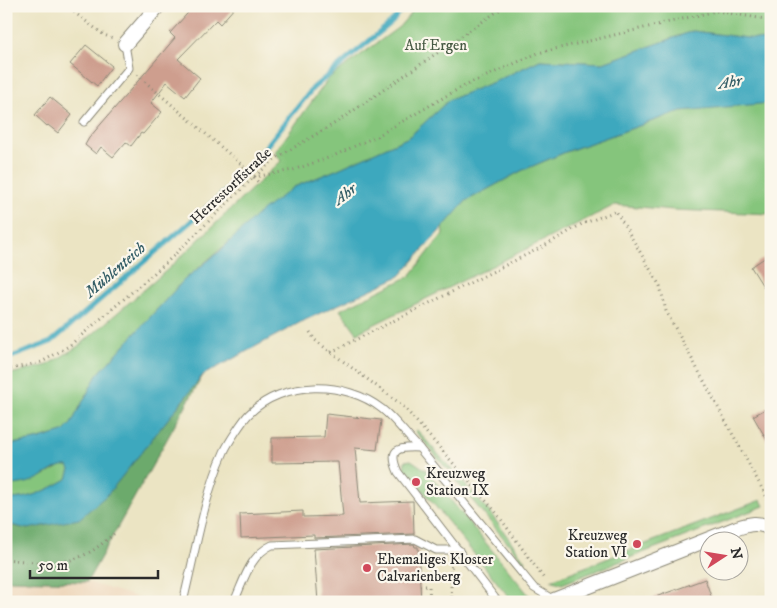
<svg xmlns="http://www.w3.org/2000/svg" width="777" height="608" font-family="'IM FELL DW Pica',serif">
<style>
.built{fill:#eed7bb}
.green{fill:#85c57c;stroke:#587854}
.forest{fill:#6caa6c;stroke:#4c6a4c}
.water{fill:#3ea8be;stroke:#346a74}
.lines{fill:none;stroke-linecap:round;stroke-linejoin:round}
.stream{stroke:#3ea8be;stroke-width:5}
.building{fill:#ce9e8e}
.lane-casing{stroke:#8b8877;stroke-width:9}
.street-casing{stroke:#8b8877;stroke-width:16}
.path{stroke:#8b8877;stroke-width:3;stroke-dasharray:1 4;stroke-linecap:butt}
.lane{stroke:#fff;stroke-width:7}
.street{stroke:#fff;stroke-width:14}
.poi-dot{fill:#d1495b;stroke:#fbf7ec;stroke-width:2}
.labels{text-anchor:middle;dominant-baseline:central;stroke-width:4.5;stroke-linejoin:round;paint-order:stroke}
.park-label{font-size:15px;fill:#465943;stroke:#fbf7ec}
.street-label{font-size:15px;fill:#2b2b2b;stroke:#fbf7ec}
.poi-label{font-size:15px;fill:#2b2b2b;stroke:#fbf7ec;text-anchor:start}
.water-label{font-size:16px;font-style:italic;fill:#335d66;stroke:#fbf7ec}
</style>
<rect width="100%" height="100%" fill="#fbf7ec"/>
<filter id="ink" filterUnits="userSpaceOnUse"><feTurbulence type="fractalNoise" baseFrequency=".02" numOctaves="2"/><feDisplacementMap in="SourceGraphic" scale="10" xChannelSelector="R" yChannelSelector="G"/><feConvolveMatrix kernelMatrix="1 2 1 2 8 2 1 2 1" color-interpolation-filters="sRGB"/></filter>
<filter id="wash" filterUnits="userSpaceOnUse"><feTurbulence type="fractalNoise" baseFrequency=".0096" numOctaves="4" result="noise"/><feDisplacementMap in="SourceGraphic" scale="20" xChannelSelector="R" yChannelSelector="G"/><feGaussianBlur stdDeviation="1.12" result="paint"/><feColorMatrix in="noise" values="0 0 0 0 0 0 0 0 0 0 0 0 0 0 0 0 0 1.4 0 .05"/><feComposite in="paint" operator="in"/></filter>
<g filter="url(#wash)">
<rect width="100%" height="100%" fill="#ebe4c3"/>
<polygon class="built" points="6,580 87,582 153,602 6,602"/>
<g class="green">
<polygon points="417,6 771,6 771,41 693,31 603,63 540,60 496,81 449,100 409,137 336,170 294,187 184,280 97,375 71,424 63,432 36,440 6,445 6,375 48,365 80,345 167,270 281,161 275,152 329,78 399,27"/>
<polygon points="766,102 771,103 771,214 674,210 615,205 357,333 340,310 410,276 443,234 442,227 466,201 521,171 568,151 681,111"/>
<polygon points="417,430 491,514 526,562 525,563 512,548 511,545 506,541 452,476 449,469 446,468 415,431"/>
<path d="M411,460l15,10 106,129 -7,3h-12l-94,-116c0,-6 -10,-12 -15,-17l1,-8z"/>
<path d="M62,465l7,1 1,3 -3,10c-19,11 -39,21 -61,20v-14c22,0 38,-9 56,-20z"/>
<polygon points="761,500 764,506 562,584 551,580"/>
</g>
<polygon class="forest" points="203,375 87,582 6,580 6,524 28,529 108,494"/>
<path class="water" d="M693,31l78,10v62l-90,8 -113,40 -47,20 -55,30 -66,75 -99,46 -98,53 -95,119 -29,25 -51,10 -22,-5v-25c22,1 42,-9 61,-20l3,-10 -2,-3c-12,-2 -22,10 -33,14 -9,4 -19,5 -29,5v-40l30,-5 27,-8 8,-8 26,-49 87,-95 36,-29 39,-38 35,-26 42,-17 73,-33 40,-37 47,-19 44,-21 63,3z"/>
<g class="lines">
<g class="stream">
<polyline points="259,155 313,88 392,22 404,6"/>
<polyline points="6,359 51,342 232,186"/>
</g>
</g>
<g id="blocks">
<g class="building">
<polygon points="194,6 236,6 220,24 216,20 178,59 200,78 185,97 167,82 151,103 162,112 143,134 141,133 131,146 126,142 113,157 101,147 96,154 85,145 89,138 175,38 170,33"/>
<polygon points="86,45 112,66 97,86 70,64"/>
<polygon points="50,97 72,115 58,133 48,125 47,126 35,115"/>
<polygon points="766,257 771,264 771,299 751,267"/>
<polygon points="771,406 771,447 753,416"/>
<polygon points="326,414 381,420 377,450 355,448 360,503 413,501 414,534 314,538 314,535 241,538 240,514 303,511 303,517 343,516 338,462 272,463 272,438 324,437"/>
<polygon points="414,544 415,547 418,547 421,602 318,602 314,549"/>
<polygon points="705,579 713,602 648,602 647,600"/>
</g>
</g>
</g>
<g filter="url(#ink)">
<use href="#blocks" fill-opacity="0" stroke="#8b8877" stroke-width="1"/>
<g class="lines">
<defs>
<g id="lane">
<polyline points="84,122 129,68 125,44"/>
<path d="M183,602c12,-48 21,-106 41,-150 4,-9 19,-32 25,-38 34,-34 96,-34 133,-5 14,11 25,27 37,39"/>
<path d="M234,602c10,-22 16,-47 38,-57l143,-6 21,11h23"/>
<path d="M498,602l-100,-130c-10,-23 -1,-25 21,-24l115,140 20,12"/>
</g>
<g id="street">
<polyline points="125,44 158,6"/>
<path d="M554,600l183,-72c12,-4 22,-7 34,1"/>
</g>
</defs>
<use href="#lane" class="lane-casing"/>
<use href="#street" class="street-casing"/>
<g class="path">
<polyline points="66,6 104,35 112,38"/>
<polyline points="137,75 241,164 258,182"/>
<polyline points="254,177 293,170 331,157 379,135 460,88 538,53 716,11 771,20"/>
<polyline points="310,332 315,340 324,347 402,405 495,511 545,580"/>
<polyline points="331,352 544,246 582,224 616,211 660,286 666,311 771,505"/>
<polyline points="6,370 42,362 69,346 167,262 254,177 276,158 337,122 505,6"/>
<path d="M6,559c30,3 56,9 84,-7 9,-5 17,-13 25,-19"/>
<polyline points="420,586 429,586 430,602"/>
<polyline points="452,602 450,570 454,561"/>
</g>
<use href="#lane" class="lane"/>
<use href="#street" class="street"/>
</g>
</g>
<g class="poi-dot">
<circle cx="416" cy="482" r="5"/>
<circle cx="637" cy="544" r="5"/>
<circle cx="367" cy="568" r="5"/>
</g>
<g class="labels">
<g class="park-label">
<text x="436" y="45">Auf Ergen</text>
</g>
<g class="street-label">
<text transform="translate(231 186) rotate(-43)">Herrestorffstraße</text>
</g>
<g class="poi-label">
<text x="426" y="473">Kreuzweg<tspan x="426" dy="17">Station IX</tspan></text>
<text x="627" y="535" text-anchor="end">Kreuzweg<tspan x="627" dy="17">Station VI</tspan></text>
<text x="377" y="559">Ehemaliges Kloster<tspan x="377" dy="17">Calvarienberg</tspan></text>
</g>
<g class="water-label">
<text transform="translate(730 82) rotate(-9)">Ahr</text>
<text transform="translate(345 194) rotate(-38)">Ahr</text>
<text transform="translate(115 270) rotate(-41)">Mühlenteich</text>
</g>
</g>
<rect width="777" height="608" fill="none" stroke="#fbf7ec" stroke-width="25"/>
<g transform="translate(724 556) rotate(78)"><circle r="24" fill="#fbf7ec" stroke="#a8a59f"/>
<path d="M0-4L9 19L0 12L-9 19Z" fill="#d1495b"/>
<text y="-8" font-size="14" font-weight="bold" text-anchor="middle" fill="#2b2b2b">N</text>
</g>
<path d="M30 570v8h128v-8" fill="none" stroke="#2b2b2b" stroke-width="2.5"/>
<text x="38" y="570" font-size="15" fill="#2b2b2b" stroke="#fbf7ec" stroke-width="4" paint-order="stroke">50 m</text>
</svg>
